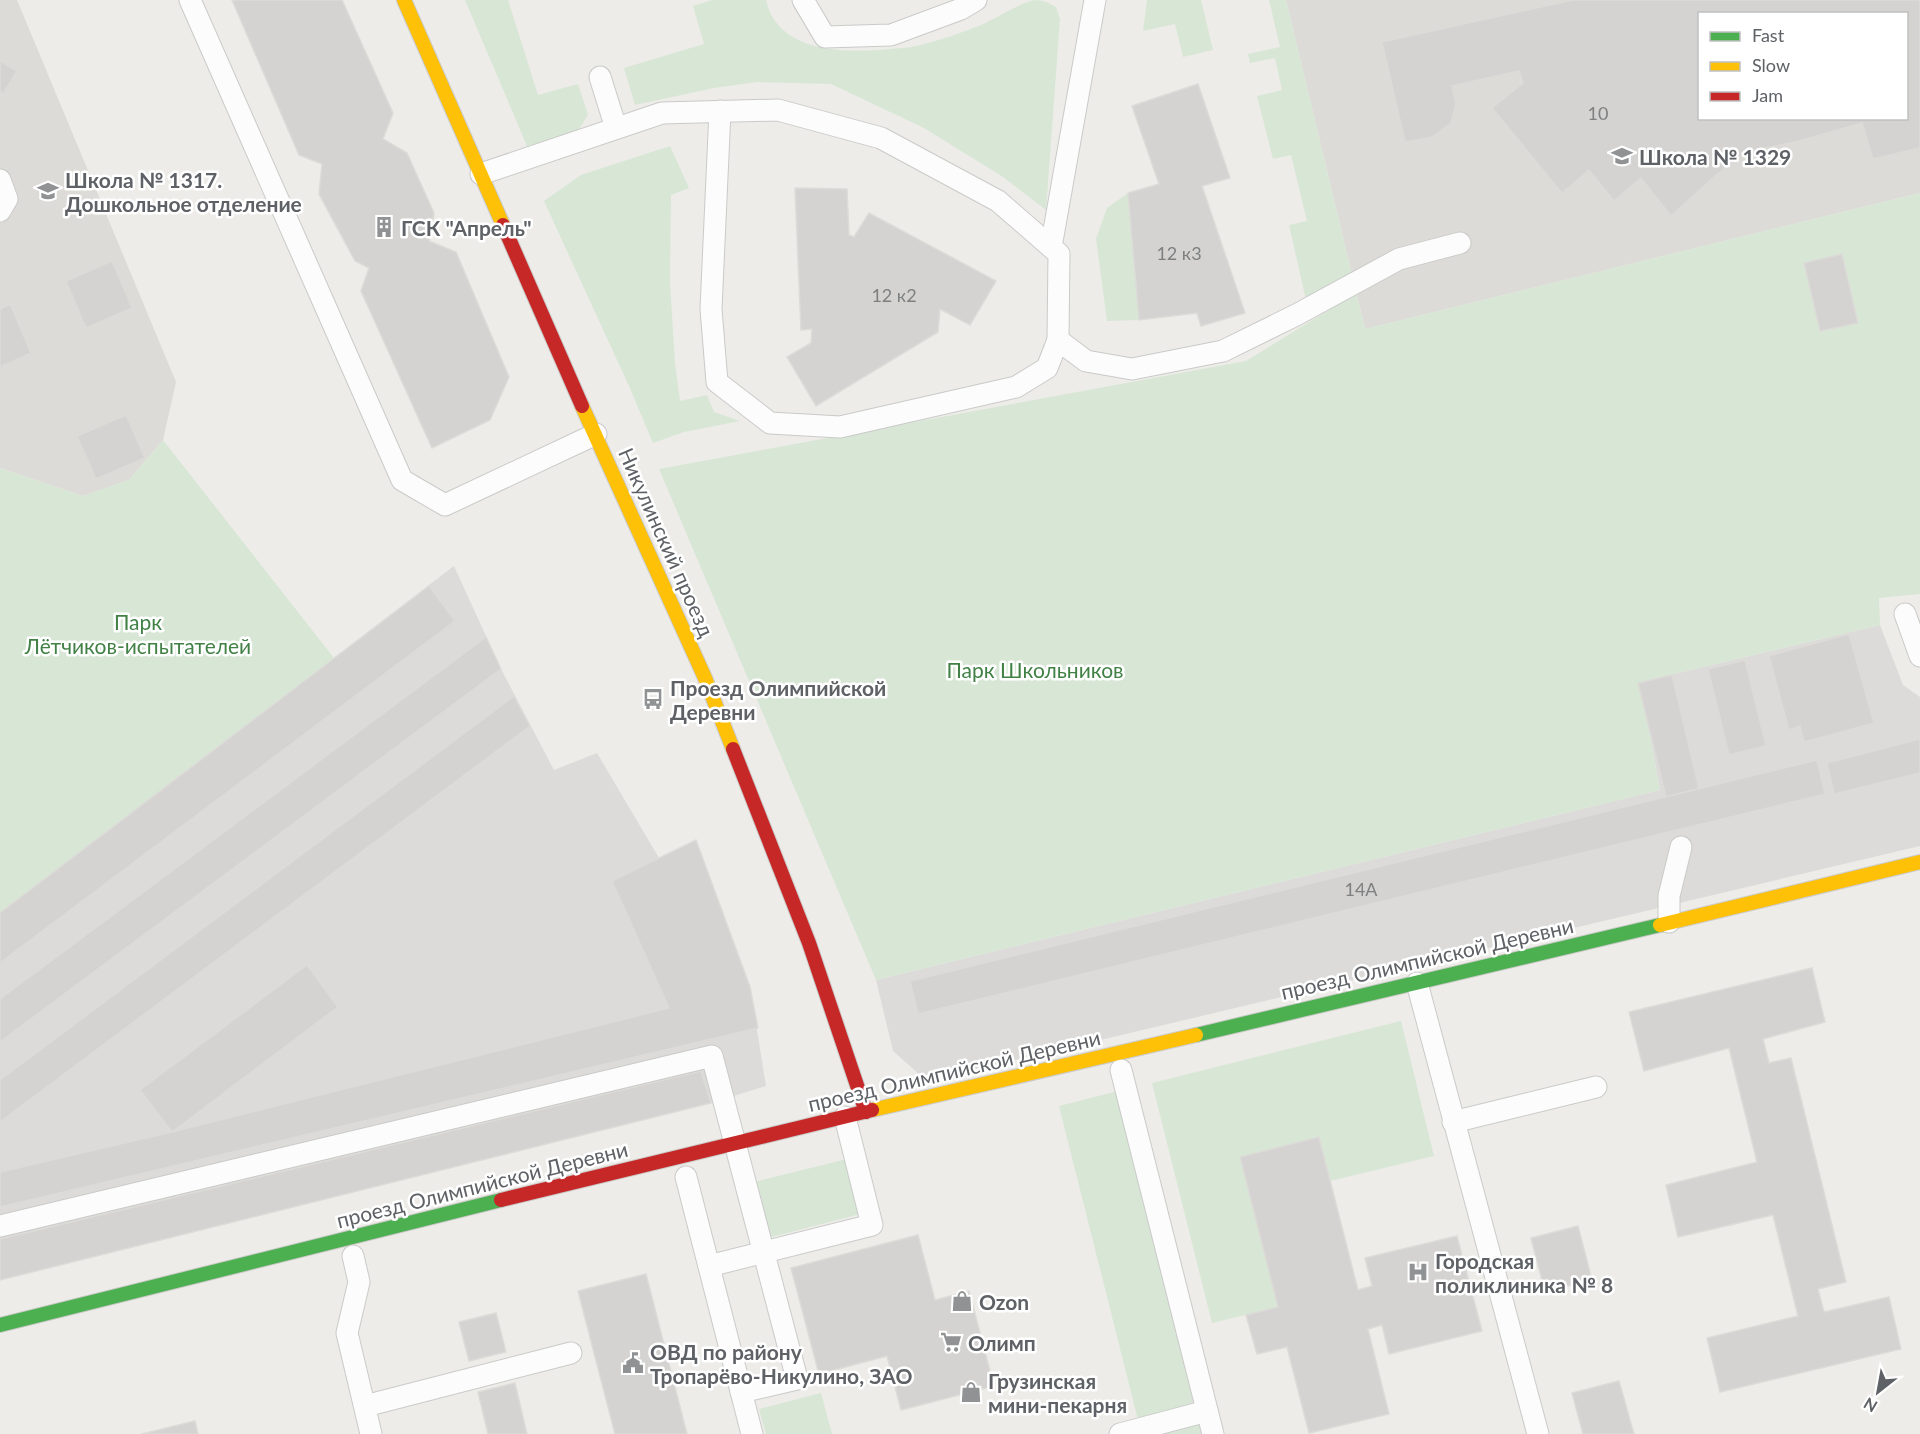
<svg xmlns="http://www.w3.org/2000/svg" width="1920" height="1434" font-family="Lato,sans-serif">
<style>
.industrial{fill:#dcdbd9}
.education{fill:#dddbd7;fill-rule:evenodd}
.green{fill:#d8e6d6}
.building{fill:#d4d3d1;stroke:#dcdbd8;stroke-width:1.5;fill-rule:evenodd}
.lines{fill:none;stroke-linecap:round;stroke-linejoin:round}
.lane-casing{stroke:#cacac9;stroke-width:23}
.fast-casing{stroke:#cacac9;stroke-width:16}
.slow-casing{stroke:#cacac9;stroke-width:16}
.jam-casing{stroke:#cacac9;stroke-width:16}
.lane{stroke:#fcfcfc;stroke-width:21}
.fast{stroke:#4caf50;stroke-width:14}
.slow{stroke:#ffc107;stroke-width:14}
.jam{stroke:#c62828;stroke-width:14}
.labels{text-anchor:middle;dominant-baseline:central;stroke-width:5;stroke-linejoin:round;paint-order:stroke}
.number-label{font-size:18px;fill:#7d7f81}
.poi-label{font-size:21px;font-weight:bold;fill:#5e6165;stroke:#fff;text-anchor:start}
.street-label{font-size:21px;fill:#5e6165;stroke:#fff}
.park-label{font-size:21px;fill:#418146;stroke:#fff}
</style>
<rect width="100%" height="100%" fill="#edece8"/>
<g class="industrial">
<polygon points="454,566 501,669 554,770 597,753 659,858 696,840 750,987 766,1086 711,1103 0,1280 0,913"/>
<polygon points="1880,625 1903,685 1920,697 1920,846 948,1076 920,1075 893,1051 876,980 1660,790 1640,682"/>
</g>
<g class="education">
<polygon points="0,0 17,0 176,382 163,440 129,480 83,496 0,468"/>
<path d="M1286,0h634v193l-555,136zM1700,14h206v104h-206z"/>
</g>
<g class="green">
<polygon points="465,0 508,0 538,95 578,84 588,115 577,132 527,146"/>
<path d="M712,0h54c12,54 80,53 123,49 9,-1 19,-1 27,-3 22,-5 45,-13 65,-21 15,-6 40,-23 54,-25 8,0 14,3 21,7l4,12 -14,191 -43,-33 -79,-49 -93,-44 -74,-2 -43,6 -79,17 -11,-37 80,-24 -11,-38z"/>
<polygon points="1147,0 1201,0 1213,50 1183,57 1175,24 1143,31"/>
<polygon points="1269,0 1286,0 1352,275 1306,300 1289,225 1307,221 1291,155 1273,159 1257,96 1282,90 1275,58 1250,63 1248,54 1280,47"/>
<polygon points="670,146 689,188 671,195 670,282 675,363 680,401 707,395 714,412 740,421 684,432 653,443 629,386 544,201 581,175"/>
<polygon points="1128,193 1139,320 1107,321 1096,239 1107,208"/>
<polygon points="1920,193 1920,594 1879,598 1880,625 1640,682 1660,790 876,980 659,469 1246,361 1356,293 1365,329"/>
<polygon points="163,440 334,658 0,913 0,468 83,496 129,480"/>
<polygon points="1401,1021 1434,1156 1330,1181 1319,1137 1240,1157 1278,1307 1212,1323 1152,1083"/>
<polygon points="1126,1089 1213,1434 1120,1434 1140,1428 1059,1106"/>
<polygon points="855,1157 868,1212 760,1240 746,1184"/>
<polygon points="821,1393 832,1434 766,1434 759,1409"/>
</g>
<g class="building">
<polygon points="232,0 342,0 393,113 383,139 407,153 434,213 429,241 456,252 509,377 490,420 432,448 361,291 369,268 355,261 319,194 322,164 299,155"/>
<path d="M1573,0h347v148l-47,11 -11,-36 -63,18 -53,11 -31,24 -44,40 -30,-38 -27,23 -25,-31 -27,23 -70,-85 31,-25 -4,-12 -67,15 4,18 -5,19 -19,14 -27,5 -23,-100zM1700,14h206v104h-206z"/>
<polygon points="0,61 17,71 3,94 0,92"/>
<polygon points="1198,84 1230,178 1202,186 1245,313 1201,326 1197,313 1139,320 1128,193 1159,184 1132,106"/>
<polygon points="795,188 847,189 849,235 854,237 869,213 996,281 970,325 940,309 938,332 816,406 787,357 811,343 812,329 801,330"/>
<polygon points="1842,254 1858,323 1820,331 1804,263"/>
<polygon points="112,261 132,308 86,328 66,281"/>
<polygon points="10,304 31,353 0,367 0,309"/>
<polygon points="126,415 145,458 96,479 77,436"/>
<polygon points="429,586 455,621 0,963 0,913"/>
<polygon points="1849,634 1874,723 1804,742 1800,726 1789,730 1769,656"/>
<polygon points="486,637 501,669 0,1042 0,999"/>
<polygon points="1745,660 1766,746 1729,755 1708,669"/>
<polygon points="1672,675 1699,789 1666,797 1638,683"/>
<polygon points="514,696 530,726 0,1122 0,1080"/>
<polygon points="1920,739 1920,773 1834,794 1827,763"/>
<polygon points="1817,760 1825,794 918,1014 910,981"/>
<polygon points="696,840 750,987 758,1028 0,1207 0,1172 172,1132 669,1008 612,881"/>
<polygon points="307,965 338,1007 172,1132 140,1090"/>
<polygon points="1812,968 1825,1022 1763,1039 1769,1063 1791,1058 1846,1282 1818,1289 1824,1312 1889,1297 1901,1349 1720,1392 1707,1338 1798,1316 1773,1215 1678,1237 1666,1185 1757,1162 1729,1048 1644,1071 1629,1012"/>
<polygon points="701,1071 711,1103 0,1280 0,1239"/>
<polygon points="1319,1137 1358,1290 1372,1286 1365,1258 1457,1236 1482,1331 1389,1354 1382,1325 1368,1329 1389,1414 1309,1433 1287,1347 1257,1354 1246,1315 1278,1307 1240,1157"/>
<polygon points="1578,1226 1592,1280 1545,1292 1531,1238"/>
<polygon points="918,1235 935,1300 969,1291 994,1386 901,1410 887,1356 819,1374 791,1268"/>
<polygon points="646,1274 687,1434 615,1434 578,1291"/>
<polygon points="496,1313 506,1352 469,1361 459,1322"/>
<polygon points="1619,1381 1634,1434 1583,1434 1572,1393"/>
<polygon points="515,1383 527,1434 488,1434 478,1392"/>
<polygon points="195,1421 198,1434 142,1434"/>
</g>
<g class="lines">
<defs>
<g id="lane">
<polyline points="190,0 402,480 445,505 596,434"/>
<polyline points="803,0 825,37 891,35 961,9 976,0"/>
<polyline points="600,77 616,128"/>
<polyline points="720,111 711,309 717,382 770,423 840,427 1016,387 1047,368 1058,340"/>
<polyline points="481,174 662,113 778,110 881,138 998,201 1059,254 1058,340 1086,361 1132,369 1223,351 1296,315 1399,259 1460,243"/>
<polyline points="0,180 7,199 0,211"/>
<polyline points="1051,247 1095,0"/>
<polyline points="1905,614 1920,656"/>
<polyline points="1669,922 1669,896 1681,847"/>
<polyline points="1417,983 1538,1434"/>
<polyline points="1121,1070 1213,1434"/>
<polyline points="1453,1122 1596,1087"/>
<polyline points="686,1177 752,1434"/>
<polyline points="0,1226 712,1056 797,1379 741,1392"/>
<polyline points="353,1256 359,1282 347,1333 371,1434"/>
<polyline points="709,1266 872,1225 845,1117"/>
<polyline points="365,1406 571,1353"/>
<polyline points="1120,1434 1207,1411"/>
</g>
<g id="fast">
<polyline points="1196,1035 1660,925"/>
<polyline points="0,1325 501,1200"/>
</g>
<g id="slow">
<polyline points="404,0 503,225"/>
<polyline points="582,406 705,678 733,749"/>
<polyline points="1660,925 1920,862"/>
<polyline points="872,1110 1196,1035"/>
</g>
<g id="jam">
<polyline points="503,225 582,406"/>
<polyline points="733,749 809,943 866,1112"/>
<polyline points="501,1200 872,1110"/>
</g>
</defs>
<use href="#lane" class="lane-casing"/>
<use href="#fast" class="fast-casing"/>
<use href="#slow" class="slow-casing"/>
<use href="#jam" class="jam-casing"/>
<use href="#lane" class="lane"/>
<use href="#fast" class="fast"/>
<use href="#slow" class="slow"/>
<use href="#jam" class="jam"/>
</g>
<defs>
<symbol id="school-bare" viewBox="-9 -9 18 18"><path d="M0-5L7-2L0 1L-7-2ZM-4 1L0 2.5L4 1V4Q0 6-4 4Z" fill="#909293" stroke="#fff" stroke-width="2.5" paint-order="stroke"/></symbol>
<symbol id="building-bare" viewBox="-9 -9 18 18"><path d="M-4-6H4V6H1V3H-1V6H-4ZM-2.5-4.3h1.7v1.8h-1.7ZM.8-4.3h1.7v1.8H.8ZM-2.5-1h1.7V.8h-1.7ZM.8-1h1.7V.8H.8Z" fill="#909293" stroke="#fff" stroke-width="2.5" paint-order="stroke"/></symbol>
<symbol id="bus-bare" viewBox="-9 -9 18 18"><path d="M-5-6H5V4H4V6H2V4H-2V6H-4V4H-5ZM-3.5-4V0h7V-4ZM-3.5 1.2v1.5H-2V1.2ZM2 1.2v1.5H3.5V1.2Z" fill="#909293" stroke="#fff" stroke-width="2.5" paint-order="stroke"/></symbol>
<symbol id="hospital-bare" viewBox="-9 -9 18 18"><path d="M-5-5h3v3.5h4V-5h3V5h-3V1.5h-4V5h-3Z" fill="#909293" stroke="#fff" stroke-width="2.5" paint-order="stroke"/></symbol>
<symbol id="shop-bare" viewBox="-9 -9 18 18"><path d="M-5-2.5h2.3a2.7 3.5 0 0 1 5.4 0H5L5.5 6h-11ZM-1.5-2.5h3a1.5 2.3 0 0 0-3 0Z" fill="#909293" stroke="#fff" stroke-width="2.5" paint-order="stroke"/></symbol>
<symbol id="supermarket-bare" viewBox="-9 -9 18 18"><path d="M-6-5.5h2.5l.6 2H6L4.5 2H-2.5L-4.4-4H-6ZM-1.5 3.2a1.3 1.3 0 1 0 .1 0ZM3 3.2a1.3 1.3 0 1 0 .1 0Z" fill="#909293" stroke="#fff" stroke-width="2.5" paint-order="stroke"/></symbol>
<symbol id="civic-bare" viewBox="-9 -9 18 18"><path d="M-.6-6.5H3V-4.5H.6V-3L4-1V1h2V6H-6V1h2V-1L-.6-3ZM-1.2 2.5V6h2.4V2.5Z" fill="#909293" stroke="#fff" stroke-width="2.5" paint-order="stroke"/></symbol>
</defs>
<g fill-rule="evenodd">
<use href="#school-bare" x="1607" y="141" width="30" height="30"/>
<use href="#school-bare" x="33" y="176" width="30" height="30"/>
<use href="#building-bare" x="369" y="212" width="30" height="30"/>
<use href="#bus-bare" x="638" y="684" width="30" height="30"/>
<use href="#hospital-bare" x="1403" y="1257" width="30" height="30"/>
<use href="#shop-bare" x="947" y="1286" width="30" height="30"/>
<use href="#supermarket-bare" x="936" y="1327" width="30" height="30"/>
<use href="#civic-bare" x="618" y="1348" width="30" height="30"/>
<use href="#shop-bare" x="956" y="1377" width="30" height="30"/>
</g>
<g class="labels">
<g class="number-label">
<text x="1598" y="113">10</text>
<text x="1179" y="253">12 к3</text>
<text x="894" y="295">12 к2</text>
<text x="1361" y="889">14А</text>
</g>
<g class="poi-label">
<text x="1639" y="156">Школа № 1329</text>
<text x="65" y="179">Школа № 1317.<tspan x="65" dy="24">Дошкольное отделение</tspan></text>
<text x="401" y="227">ГСК "Апрель"</text>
<text x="670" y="687">Проезд Олимпийской<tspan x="670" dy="24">Деревни</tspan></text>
<text x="1435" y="1260">Городская<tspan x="1435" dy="24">поликлиника № 8</tspan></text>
<text x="979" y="1301">Ozon</text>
<text x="968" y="1342">Олимп</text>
<text x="650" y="1351">ОВД по району<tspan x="650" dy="24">Тропарёво-Никулино, ЗАО</tspan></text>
<text x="988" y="1380">Грузинская<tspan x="988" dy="24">мини-пекарня</tspan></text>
</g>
<g class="street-label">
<text transform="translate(667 542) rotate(66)">Никулинский проезд</text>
<text transform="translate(1427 958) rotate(-13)">проезд Олимпийской Деревни</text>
<text transform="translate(954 1070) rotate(-13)">проезд Олимпийской Деревни</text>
<text transform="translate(482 1184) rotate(-14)">проезд Олимпийской Деревни</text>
</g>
<g class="park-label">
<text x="138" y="621">Парк<tspan x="138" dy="24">Лётчиков-испытателей</tspan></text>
<text x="1035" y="669">Парк Школьников</text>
</g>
</g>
<rect x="1698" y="12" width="210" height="108" fill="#ffffff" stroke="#bfc0c1" stroke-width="1.5"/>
<rect x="1710" y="32" width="30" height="9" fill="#4caf50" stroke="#bfc0c1" stroke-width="1.5"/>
<text x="1752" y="42" font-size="18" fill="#5e6165">Fast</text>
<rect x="1710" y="62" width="30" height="9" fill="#ffc107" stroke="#bfc0c1" stroke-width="1.5"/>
<text x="1752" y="72" font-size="18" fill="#5e6165">Slow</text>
<rect x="1710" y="92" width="30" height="9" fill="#c62828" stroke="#bfc0c1" stroke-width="1.5"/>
<text x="1752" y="102" font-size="18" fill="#5e6165">Jam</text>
<g transform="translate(1878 1392) rotate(211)" stroke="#ffffff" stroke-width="4.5" paint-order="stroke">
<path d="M0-4.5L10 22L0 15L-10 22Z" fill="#5e6165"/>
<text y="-9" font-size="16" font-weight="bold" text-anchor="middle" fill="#5e6165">N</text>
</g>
</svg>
